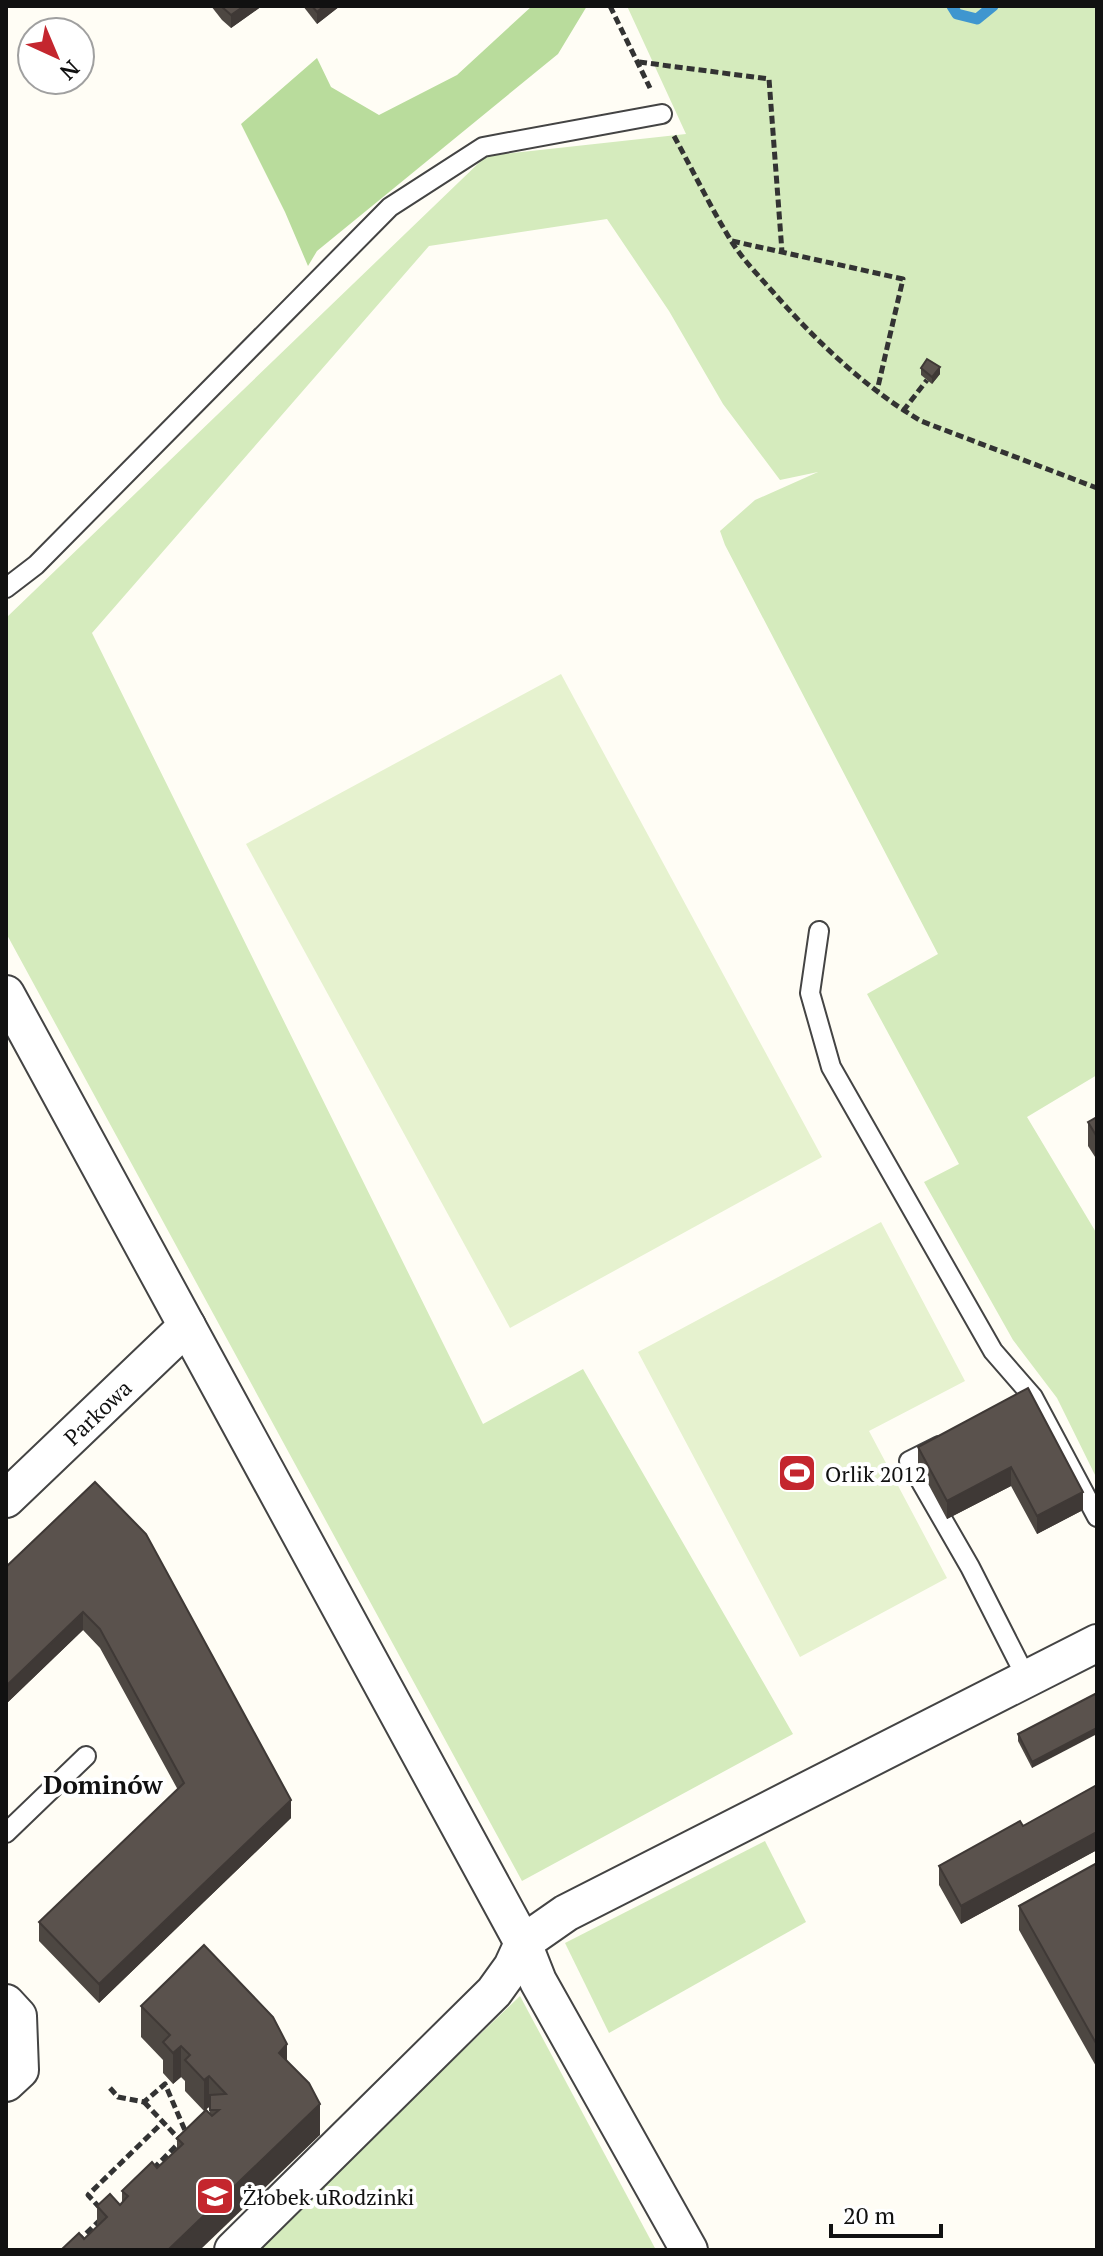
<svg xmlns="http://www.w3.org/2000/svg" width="1103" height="2256" font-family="'PT Serif',serif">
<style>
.green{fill:#d5ebbd}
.forest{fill:#b9dc9c}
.pitch{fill:#e6f2cf}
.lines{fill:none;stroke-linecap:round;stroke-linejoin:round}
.stream{stroke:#3f96cf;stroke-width:11}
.service-casing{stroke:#444;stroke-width:22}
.minor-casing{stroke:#444;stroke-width:40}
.path{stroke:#333;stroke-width:5;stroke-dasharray:8 4;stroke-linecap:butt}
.service{stroke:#fff;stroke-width:18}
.minor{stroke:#fff;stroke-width:36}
.wall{fill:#4d4742}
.shaded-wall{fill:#3f3936}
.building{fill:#5a524d;stroke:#3f3936;stroke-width:2}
.labels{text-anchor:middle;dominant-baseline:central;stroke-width:8;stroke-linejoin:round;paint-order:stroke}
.street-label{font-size:22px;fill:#111;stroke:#fff}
.poi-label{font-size:22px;fill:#111;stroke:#fff;text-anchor:start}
.quarter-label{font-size:26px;font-weight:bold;fill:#111;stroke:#fff}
</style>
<rect width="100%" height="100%" fill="#fffdf5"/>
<g class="green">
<polygon points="627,6 1097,6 1097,1075 1027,1117 1097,1234 1097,1479 1057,1398 1013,1340 924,1182 959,1164 867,994 938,954 725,545 720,531 755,500 818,472 780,480 723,404 669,311 607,219 429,246 92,633 483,1424 583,1369 793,1734 522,1881 6,933 6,618 486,156 686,134"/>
<polygon points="765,1841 806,1922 609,2033 565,1943"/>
<polygon points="520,1996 656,2250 254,2250"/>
</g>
<polygon class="forest" points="532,6 587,6 558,54 317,251 308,266 285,212 241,124 317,58 331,87 379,115 457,75"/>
<g class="pitch">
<polygon points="561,674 822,1157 510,1328 246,844"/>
<polygon points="881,1222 965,1381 869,1431 947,1578 800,1657 638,1352"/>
</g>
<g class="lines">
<polyline class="stream" points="952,6 957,14 977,19 993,6"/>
<defs>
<g id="service">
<polyline points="6,588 36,565 390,207 483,147 662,114"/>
<polyline points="819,931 810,993 831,1067 993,1351 1033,1397 1097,1517"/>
<polyline points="939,1446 909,1461 970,1567 1027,1679"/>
<polyline points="6,1833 86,1756"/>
</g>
<g id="minor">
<polyline points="6,994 523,1943 538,1981 689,2250"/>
<path id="s1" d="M6,1499l181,-173"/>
<polyline points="6,2003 18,2016 20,2070 6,2083"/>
<polyline points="233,2250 494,1992 512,1967 523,1943 566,1913 1097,1643"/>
</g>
</defs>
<use href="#service" class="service-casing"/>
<use href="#minor" class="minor-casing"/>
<g class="path">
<polyline points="610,6 650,88"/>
<polyline points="639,62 769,79 782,252"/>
<path d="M674,136c19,35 36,70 56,103 12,20 28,36 43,53 43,49 91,95 148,129l176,67"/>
<polyline points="732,241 903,279 877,391"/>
<polyline points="903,411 927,380"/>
<polyline points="110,2088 118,2097 144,2102 165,2084 187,2135"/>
<polyline points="144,2102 181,2141"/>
<polyline points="153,2169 180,2142"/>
<polyline points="100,2208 88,2195 163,2122"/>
<polyline points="69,2250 100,2220"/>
</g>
<use href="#service" class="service"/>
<use href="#minor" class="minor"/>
</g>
<g class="wall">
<polygon points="211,6 262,6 231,28 222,20"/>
<polygon points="303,6 340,6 317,24"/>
<polygon points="921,368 940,374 932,384 921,375"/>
<polygon points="1097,1117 1097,1160 1088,1146 1088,1122"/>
<polygon points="1028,1388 1083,1510 1037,1534 1011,1486 947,1519 918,1465 918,1447"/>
<polygon points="95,1482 291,1818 99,2003 39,1941 39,1922 178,1790 100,1648 83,1630 6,1704 6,1567"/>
<polygon points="1097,1693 1032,1768 1018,1741 1018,1734"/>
<polygon points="1097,1785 1097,1850 961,1924 939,1885 939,1866 1023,1826"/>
<polygon points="1097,1863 1097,2068 1019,1930 1019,1906"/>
<polygon points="141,2006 287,2061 320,2135 84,2239 97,2227 97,2206 120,2205 122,2203 122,2191 157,2168 177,2149 177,2138 210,2115 209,2107 204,2111 185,2091 185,2081 181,2077 173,2084 163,2073 163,2060 141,2037"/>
</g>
<g class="shaded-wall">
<polygon points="244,6 262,6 231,28 231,15"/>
<polygon points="324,6 340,6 317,24 317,12"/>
<polygon points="940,367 940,374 932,384 932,377"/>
<polygon points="1011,1467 1011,1486 947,1519 947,1501"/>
<polygon points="1083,1492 1083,1510 1037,1534 1037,1516"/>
<polygon points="83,1612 83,1630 6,1704 6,1686"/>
<polygon points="1097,1728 1097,1734 1032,1768 1032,1762"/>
<polygon points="291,1800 291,1818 99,2003 99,1984"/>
<polygon points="1097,1832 1097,1850 961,1924 961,1906"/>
<polygon points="287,2044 287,2075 279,2053"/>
<polygon points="181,2046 181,2077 173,2084 173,2053"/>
<polygon points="209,2076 209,2107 204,2111 204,2080"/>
<polygon points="320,2104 320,2135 200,2250 168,2250"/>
</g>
<g class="building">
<polygon points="221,6 244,6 231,15"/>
<polygon points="312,6 324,6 317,12"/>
<polygon points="927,359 940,367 932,377 921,368"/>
<polygon points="1097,1117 1097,1137 1088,1122"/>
<polygon points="1028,1388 1083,1492 1037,1516 1011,1467 947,1501 918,1447"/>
<polygon points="95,1482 146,1534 291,1800 99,1984 39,1922 184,1783 100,1629 83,1612 6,1686 6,1567"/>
<polygon points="1097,1693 1097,1728 1032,1762 1018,1734"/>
<polygon points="1097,1785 1097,1832 961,1906 939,1866 1020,1821 1023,1826"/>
<polygon points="1097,1863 1097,2045 1019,1906"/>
<polygon points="204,1945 273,2017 287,2044 279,2053 309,2083 320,2104 168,2250 61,2250 79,2233 84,2239 107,2217 97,2206 110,2194 120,2205 128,2196 122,2191 152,2162 157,2168 183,2144 177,2138 206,2110 212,2116 219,2110 210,2110 210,2095 226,2094 209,2076 204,2080 185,2060 190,2055 181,2046 173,2053 163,2042 170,2035 141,2006"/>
</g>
<defs>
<symbol id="stadium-square" viewBox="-11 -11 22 22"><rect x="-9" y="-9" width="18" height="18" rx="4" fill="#c4262e" stroke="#fff"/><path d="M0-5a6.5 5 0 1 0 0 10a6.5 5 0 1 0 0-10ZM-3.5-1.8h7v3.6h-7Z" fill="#fff"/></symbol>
<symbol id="school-square" viewBox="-11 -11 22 22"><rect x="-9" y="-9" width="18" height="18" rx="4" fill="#c4262e" stroke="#fff"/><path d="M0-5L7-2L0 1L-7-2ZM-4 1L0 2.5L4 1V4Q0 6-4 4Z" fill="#fff"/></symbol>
</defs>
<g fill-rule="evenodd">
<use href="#stadium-square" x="775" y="1451" width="44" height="44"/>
<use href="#school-square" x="193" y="2174" width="44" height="44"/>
</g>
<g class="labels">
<g class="street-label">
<text stroke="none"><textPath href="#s1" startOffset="126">Parkowa</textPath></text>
</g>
<g class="poi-label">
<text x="825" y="1473">Orlik 2012</text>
<text x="243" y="2196">Żłobek uRodzinki</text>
</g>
<g class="quarter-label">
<text x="103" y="1784">Dominów</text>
</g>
</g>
<rect width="1103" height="2256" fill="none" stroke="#111111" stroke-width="16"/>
<g transform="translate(56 56) rotate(136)"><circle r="38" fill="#ffffff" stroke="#a0a0a0" stroke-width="2"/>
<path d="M0-6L14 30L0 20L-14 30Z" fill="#c4262e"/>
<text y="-12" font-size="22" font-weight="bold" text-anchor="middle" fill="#111111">N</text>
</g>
<path d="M831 2224v12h110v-12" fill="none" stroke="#111111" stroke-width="4"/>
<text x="843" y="2224" font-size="24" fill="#111111" stroke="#ffffff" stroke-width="6" paint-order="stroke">20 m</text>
</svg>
